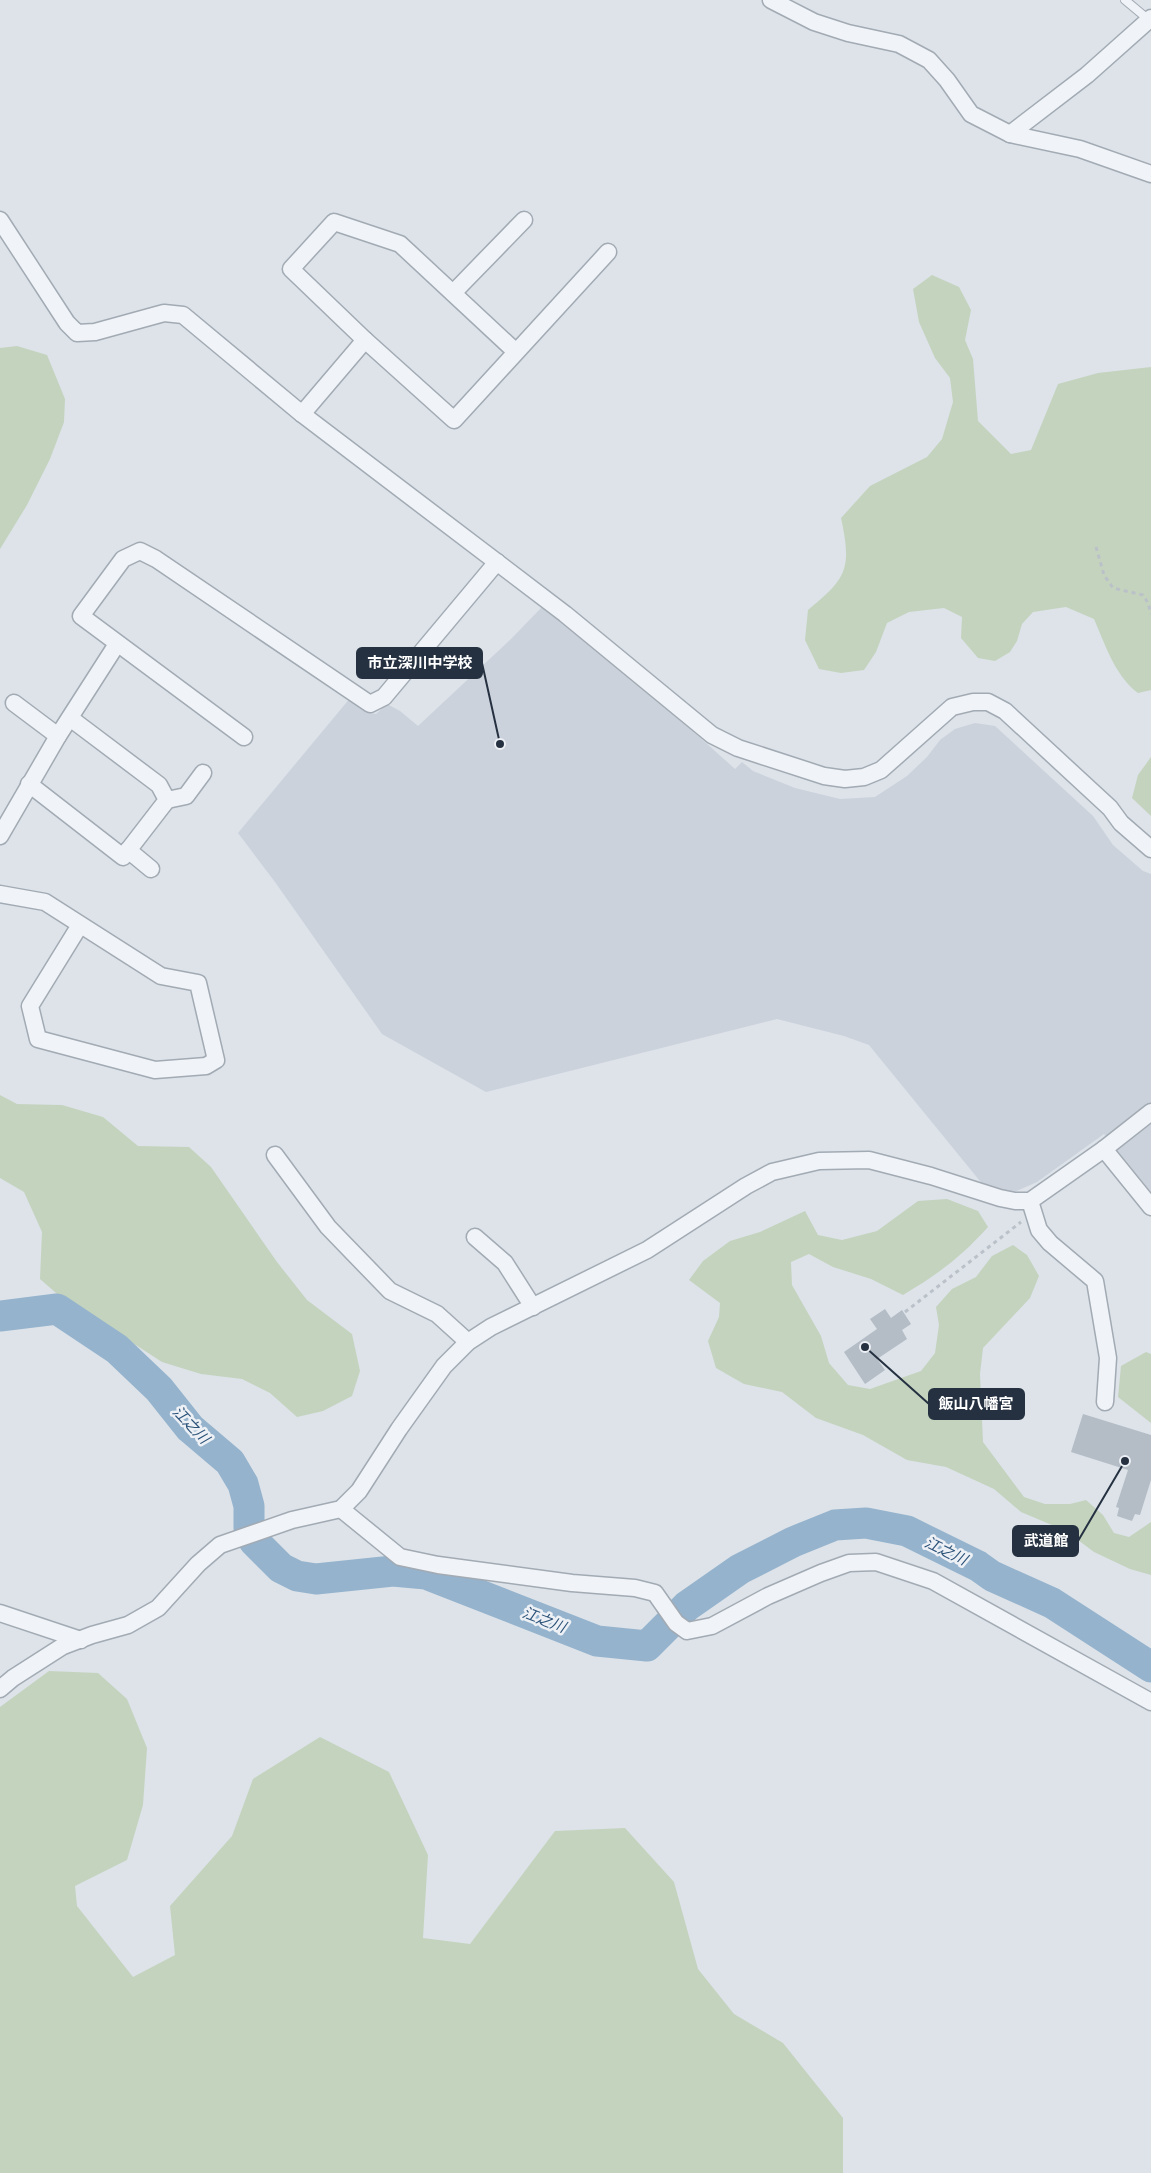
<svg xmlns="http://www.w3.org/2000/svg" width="1151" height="2173" font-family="'Nunito Sans','Noto Sans JP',sans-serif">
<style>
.built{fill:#cbd2db}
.green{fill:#c4d3be}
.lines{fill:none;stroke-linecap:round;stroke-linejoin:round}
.river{stroke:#95b3cd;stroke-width:31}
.building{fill:#b4bcc6}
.service-casing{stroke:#a2aab3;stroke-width:10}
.minor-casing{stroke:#a2aab3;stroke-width:19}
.path{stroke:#bbc1c8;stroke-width:3;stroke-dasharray:4 4;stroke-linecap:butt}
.service{stroke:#f0f3f7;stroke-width:8}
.minor{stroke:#f0f3f7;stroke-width:16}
.labels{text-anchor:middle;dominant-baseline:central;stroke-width:5;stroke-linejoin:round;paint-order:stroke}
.water-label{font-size:15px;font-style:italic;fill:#2c5278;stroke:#edf1f6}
.leader{fill:none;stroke:#253141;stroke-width:2}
.callout-dot{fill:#253141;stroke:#edf1f6;stroke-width:2}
.callout{fill:#253141;stroke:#253141;stroke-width:2}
.callout-label{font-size:15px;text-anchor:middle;font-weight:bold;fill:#fff}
</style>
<rect width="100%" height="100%" fill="#dde3e9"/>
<polygon class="built" points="542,607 648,691 735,769 742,762 753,771 795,788 840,799 875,797 907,776 927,757 940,740 955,729 975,723 995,726 1093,816 1113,845 1143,871 1151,874 1151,1193 1104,1134 1037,1182 1014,1192 984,1186 869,1045 844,1036 777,1019 486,1092 382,1034 275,882 238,833 351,697 371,713 376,714 387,704 400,711 418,726 511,639"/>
<g class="green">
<path d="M932,275l27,12 12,23 -6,30 8,19 5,62 33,33 20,-4 27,-66 40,-11 53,-6v323l-13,3c-23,-17 -33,-49 -44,-74l-28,-12 -33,5 -11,12 -5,17 -7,11 -15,9 -17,-3 -17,-20 1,-21 -18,-9 -35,4 -22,11 -11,29 -12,18 -23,3 -22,-4 -14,-29 3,-30c39,-32 44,-41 33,-92l29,-32 57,-29 15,-18 11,-37 -3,-24 -15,-20 -16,-36 -6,-33z"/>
<polygon points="17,346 47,355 65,399 64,422 50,459 27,505 0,549 0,348"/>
<polygon points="1151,757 1151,816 1132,798 1138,775"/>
<polygon points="0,1095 17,1104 62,1105 103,1117 138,1146 189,1147 211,1167 277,1262 307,1300 352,1334 360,1371 352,1396 323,1411 297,1417 270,1393 242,1379 201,1374 162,1362 108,1327 72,1307 40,1279 42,1232 24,1192 0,1178"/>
<path d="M947,1199l31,12 10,16c-28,31 -50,47 -85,68l-32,-16 -38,-12 -24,-13 -18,8 1,23 29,51 8,27 19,22 22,4 51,-18 14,-18 4,-28 -3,-18 16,-18 24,-12 16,-21 21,-11 14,10 12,21 -9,22 -47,50 -3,26 3,68 41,55 21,7h25l16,-4 17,15 11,18 15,4 22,-15v53l-21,-6 -36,-17 -28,-21 -45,-19 -27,-23 -48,-22 -39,-7 -44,-25 -47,-17 -34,-26 -38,-8 -28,-16 -8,-27 11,-24 1,-14 -31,-23 14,-19 27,-20 30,-9 45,-21 13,24 24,5 35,-9 41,-30z"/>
<polygon points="1146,1352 1151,1354 1151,1423 1118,1397 1121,1366"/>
<polygon points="49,1671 98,1673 127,1699 147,1748 143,1805 127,1860 75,1886 77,1906 133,1977 175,1955 170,1906 232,1836 253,1779 320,1737 389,1772 428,1855 423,1938 470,1944 555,1831 625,1828 674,1882 698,1969 734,2014 783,2043 843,2118 843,2173 0,2173 0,1707"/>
</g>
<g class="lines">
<polyline class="river" points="0,1316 57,1309 117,1349 159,1389 190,1428 230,1462 243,1484 249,1506 249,1528 254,1541 281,1568 297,1576 316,1579 393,1571 426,1574 597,1641 647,1646 687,1606 740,1569 793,1542 835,1525 866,1523 907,1531 978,1566 992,1576 1052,1603 1151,1667"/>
</g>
<g class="building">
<polygon points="885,1309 891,1318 902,1310 911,1324 902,1330 907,1339 877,1359 885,1370 865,1384 844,1352 877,1329 870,1319"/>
<polygon points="1083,1414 1151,1435 1151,1480 1140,1515 1135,1514 1132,1521 1117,1516 1119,1508 1116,1507 1128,1470 1071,1452"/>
</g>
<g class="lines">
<defs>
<polyline id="service" points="1125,0 1149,20"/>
<g id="minor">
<polyline points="771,0 814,22 848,33 899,44 929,60 947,80 971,114 1010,134 1080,149 1151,174"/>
<polyline points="1010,134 1087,75 1151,18"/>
<polyline points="0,220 67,323 77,333 95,332 164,313 183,315 302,414 565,614 712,735 738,748 824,776 845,779 864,777 881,770 952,707 973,702 988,702 1005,711 1110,808 1121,823 1151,849"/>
<polyline points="453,293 524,220"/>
<polyline points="516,352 400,244 334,222 291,269 365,340 454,420 608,252"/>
<polyline points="302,414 365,340"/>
<polyline points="14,703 58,736"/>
<polyline points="244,737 81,616 123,559 140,551 156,559 370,704 384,697 497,562"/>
<polyline points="29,784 123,857 167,800 159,785 70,718"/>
<polyline points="167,800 186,796 203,773"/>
<polyline points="0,836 58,736 117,644"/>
<polyline points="128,850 151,869"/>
<polyline points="0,894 45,902 161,976 198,983 216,1060 206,1066 155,1070 38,1039 30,1006 80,925"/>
<polyline points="1104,1149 1151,1207"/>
<polyline points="275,1155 328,1227 390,1291 437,1314 468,1342"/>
<polyline points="1030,1201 1039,1230 1050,1243 1095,1281 1108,1358 1105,1402"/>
<polyline points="475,1237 505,1263 533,1307"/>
<polyline points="341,1509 400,1557 438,1565 572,1583 635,1588 655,1593 676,1623 687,1631 712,1626 768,1596 821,1573 849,1563 876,1562 933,1581 1151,1702"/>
<polyline points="0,1613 81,1640"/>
<polyline points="0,1689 13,1678 63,1646 92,1635 128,1625 158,1608 198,1564 220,1545 292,1520 341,1509 359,1491 399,1429 444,1366 468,1342 491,1327 647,1250 746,1186 772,1172 819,1161 869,1160 931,1176 1000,1198 1015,1201 1030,1201 1104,1149 1151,1112"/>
</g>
</defs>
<use href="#service" class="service-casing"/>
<use href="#minor" class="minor-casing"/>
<g class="path">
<polyline points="1096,547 1104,575 1113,588 1143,595 1148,603 1151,614"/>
<polyline points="905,1312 1021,1222"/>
</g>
<use href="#service" class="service"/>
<use href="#minor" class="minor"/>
</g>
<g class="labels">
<g class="water-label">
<text transform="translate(191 1425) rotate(46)">江之川</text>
<text transform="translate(946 1551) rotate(26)">江之川</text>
<text transform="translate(544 1620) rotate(21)">江之川</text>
</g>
</g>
<path class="leader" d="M500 744L482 663M865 1347L929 1404M1125 1461L1078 1541"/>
<g class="callout-dot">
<circle cx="500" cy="744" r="5"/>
<circle cx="865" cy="1347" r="5"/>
<circle cx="1125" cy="1461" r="5"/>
</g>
<g class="callout">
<rect x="357" y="648" width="125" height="30" rx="5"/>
<rect x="929" y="1389" width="95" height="30" rx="5"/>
<rect x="1013" y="1526" width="65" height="30" rx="5"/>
</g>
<g class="callout-label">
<text x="420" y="668">市立深川中学校</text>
<text x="976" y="1409">飯山八幡宮</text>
<text x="1046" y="1546">武道館</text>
</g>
</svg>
